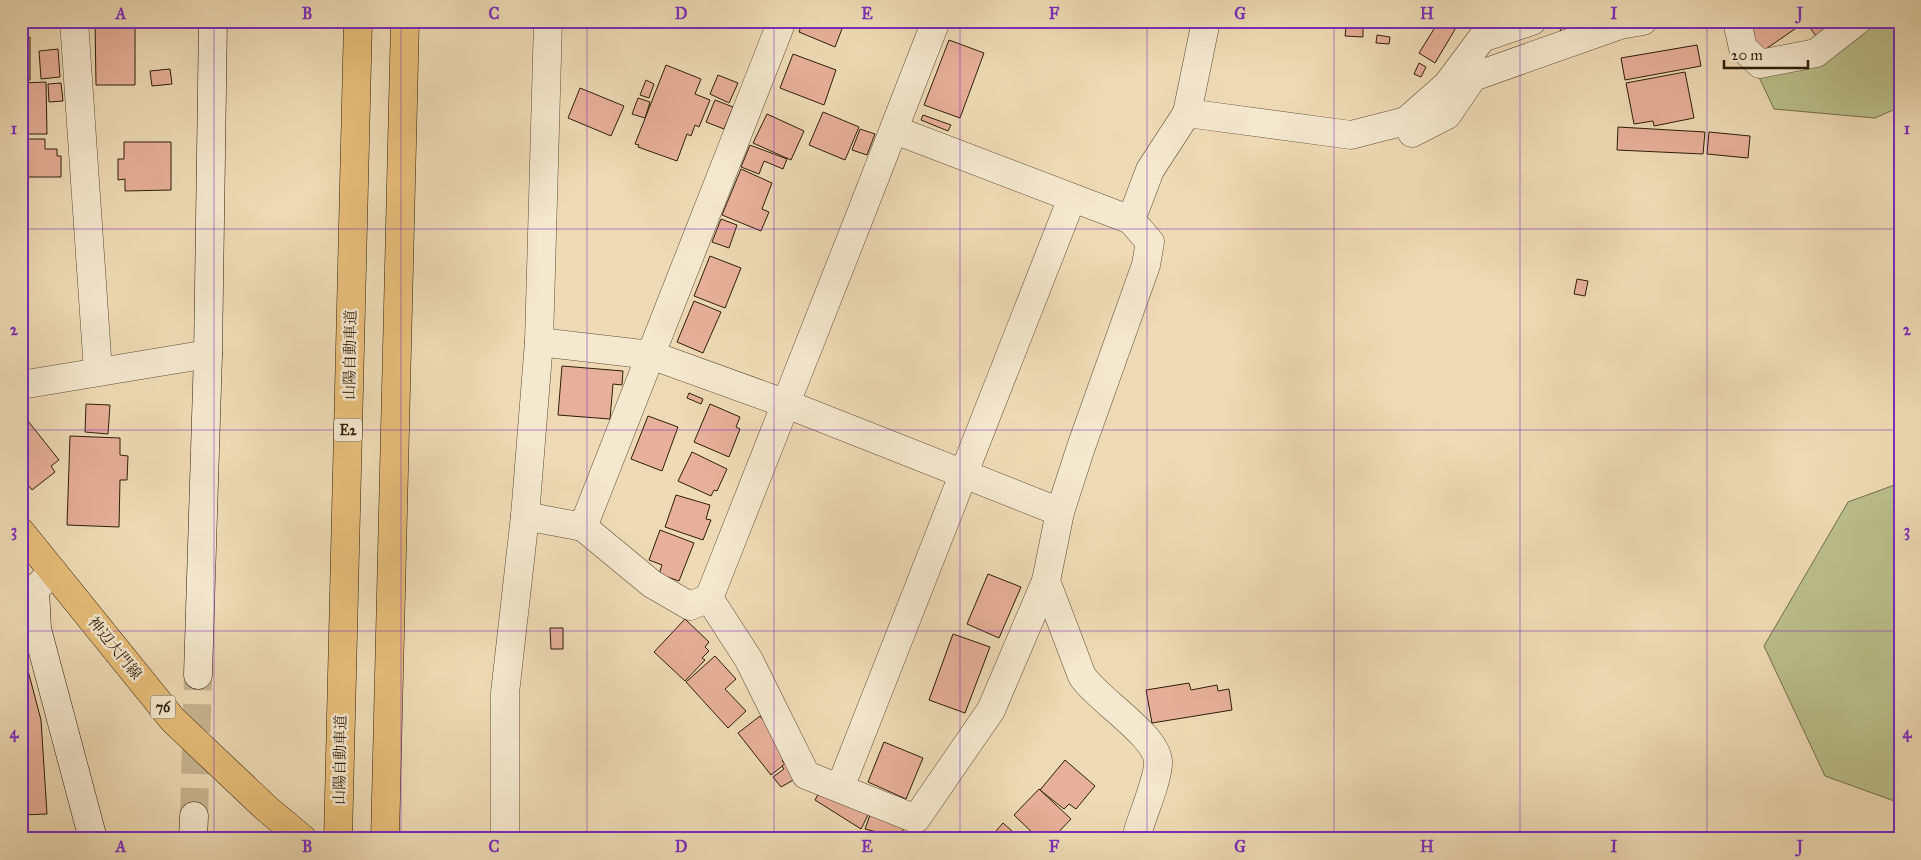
<svg xmlns="http://www.w3.org/2000/svg" width="1921" height="860" font-family="'IM FELL Great Primer','Noto Serif JP',serif">
<style>
.green{fill:#bac08c;stroke:#746e4b}
.building{fill:#e7b09a;stroke:#2e1d0a}
.lines{fill:none;stroke-linecap:round;stroke-linejoin:round}
.secondary-tunnel{stroke:#c8b593;stroke-width:28;stroke-dasharray:28 14;stroke-linecap:butt}
.street-casing{stroke:#5e4c35;stroke-width:29}
.secondary-casing{stroke:#2e1d0a;stroke-width:29}
.primary-casing{stroke:#2e1d0a;stroke-width:29}
.highway-casing{stroke:#2e1d0a;stroke-width:29}
.street{stroke:#f4e8cf;stroke-width:28}
.secondary{stroke:#f4e8cf;stroke-width:28}
.primary{stroke:#e7be7a;stroke-width:28}
.highway{stroke:#e7be7a;stroke-width:28}
.grid{fill:none;stroke:#7b2cbf;stroke-width:1;stroke-opacity:0.55}
.labels{text-anchor:middle;dominant-baseline:central;stroke-width:5;stroke-linejoin:round;paint-order:stroke}
.shield{fill:#f4e8cf;stroke:#695a45;stroke-width:1}
.shield-label{font-size:14px;font-weight:bold;fill:#2e1d0a}
.street-label{font-size:15px;fill:#2e1d0a;stroke:#f4e8cf}
.neatline{fill:none;stroke:#7b2cbf;stroke-width:2}
.grid-label{font-size:16px;text-anchor:middle;font-weight:bold;fill:#7b2cbf}
</style>
<rect width="100%" height="100%" fill="#eedbb5"/>
<filter id="stains"><feTurbulence type="fractalNoise" baseFrequency=".004" numOctaves="4"/><feColorMatrix values="0 0 0 0 .2 0 0 0 0 .09 0 0 0 0 .02 0 0 0 .5 -.17"/></filter>
<radialGradient id="worn" r=".72"><stop offset=".6" stop-color="#630" stop-opacity="0"/><stop offset="1" stop-color="#630" stop-opacity=".3"/></radialGradient>
<g class="green">
<polygon points="1871,21 1900,21 1900,107 1875,118 1774,109 1759,77 1850,42"/>
<polygon points="1900,483 1900,803 1825,776 1764,646 1848,502"/>
</g>
<g class="building">
<polygon points="95,21 135,21 135,85 96,85"/>
<polygon points="623,21 652,21 651,27"/>
<polygon points="803,21 845,21 835,47 799,32"/>
<polygon points="1439,21 1449,21 1457,26 1435,63 1419,53"/>
<polygon points="1558,21 1597,21 1561,32"/>
<polygon points="1752,21 1804,21 1805,22 1763,51 1749,31 1754,27 1750,22"/>
<polygon points="1805,21 1824,21 1828,26 1816,36"/>
<polygon points="1346,27 1363,28 1363,37 1345,36"/>
<polygon points="1377,35 1390,37 1389,44 1376,43"/>
<polygon points="30,37 30,80 21,80 21,38"/>
<polygon points="949,40 984,53 960,118 924,105"/>
<polygon points="1697,45 1701,66 1625,80 1621,58"/>
<polygon points="58,49 60,77 41,79 39,51"/>
<polygon points="793,54 836,70 824,105 780,88"/>
<polygon points="1419,63 1426,67 1421,77 1414,74"/>
<polygon points="666,65 701,79 695,94 710,100 699,127 695,125 691,136 687,134 677,161 638,147 639,145 635,144"/>
<polygon points="170,69 172,84 152,86 150,71"/>
<polygon points="1685,72 1694,118 1654,126 1653,121 1634,124 1626,83"/>
<polygon points="718,75 738,83 729,103 710,94"/>
<polygon points="646,80 654,84 649,98 640,95"/>
<polygon points="46,82 47,134 21,134 21,83"/>
<polygon points="61,83 63,101 49,102 48,84"/>
<polygon points="580,88 624,106 611,136 568,118"/>
<polygon points="638,98 650,102 645,118 632,114"/>
<polygon points="715,100 733,107 724,129 706,122"/>
<polygon points="823,112 859,127 845,160 809,145"/>
<polygon points="767,114 804,131 791,160 753,143"/>
<polygon points="923,115 951,125 948,131 921,120"/>
<polygon points="1618,127 1705,132 1703,154 1617,150"/>
<polygon points="860,129 875,134 867,155 852,150"/>
<polygon points="1709,132 1750,136 1748,158 1707,154"/>
<polygon points="24,139 45,139 45,149 57,149 57,156 61,156 61,177 24,177"/>
<polygon points="124,142 171,142 171,190 125,191 125,179 118,180 118,159 124,159"/>
<polygon points="750,145 787,159 783,169 764,161 759,174 741,167"/>
<polygon points="741,169 772,183 762,209 769,212 761,231 722,215"/>
<polygon points="721,219 737,225 729,248 712,242"/>
<polygon points="710,256 741,268 725,308 694,296"/>
<polygon points="1577,279 1588,281 1585,296 1574,294"/>
<polygon points="694,301 721,312 703,353 677,342"/>
<polygon points="562,366 623,371 622,385 613,384 610,419 558,415"/>
<polygon points="689,393 703,399 701,404 687,398"/>
<polygon points="86,404 110,405 108,434 85,432"/>
<polygon points="710,404 740,417 736,427 740,429 729,457 694,442"/>
<polygon points="24,416 59,460 51,466 55,472 32,490 21,477 21,419"/>
<polygon points="648,416 678,427 662,471 631,459"/>
<polygon points="70,436 120,438 120,455 128,456 127,480 120,480 119,527 67,525"/>
<polygon points="692,452 727,469 717,491 714,490 711,496 678,481"/>
<polygon points="676,495 710,505 706,519 711,520 703,540 665,527"/>
<polygon points="660,530 694,543 679,581 659,574 662,565 649,560"/>
<polygon points="988,574 1021,587 999,638 967,624"/>
<polygon points="685,619 709,642 705,647 709,651 702,658 705,660 685,681 654,652"/>
<polygon points="550,628 563,628 563,649 551,649"/>
<polygon points="953,634 990,647 965,713 929,700"/>
<polygon points="21,644 41,720 47,814 21,815"/>
<polygon points="715,656 736,679 725,689 746,711 728,728 686,682"/>
<polygon points="1189,683 1191,690 1217,685 1218,691 1229,689 1232,710 1152,723 1146,690"/>
<polygon points="760,716 791,754 782,761 785,764 771,775 738,733"/>
<polygon points="884,742 923,758 906,799 868,782"/>
<polygon points="791,758 804,774 781,787 773,777 784,769 782,766"/>
<polygon points="1065,760 1095,786 1076,809 1069,804 1064,809 1040,790"/>
<polygon points="821,789 869,813 861,829 815,800"/>
<polygon points="1039,789 1071,819 1052,839 1039,839 1014,815"/>
<polygon points="871,812 905,825 900,838 865,829"/>
<polygon points="1003,823 1012,831 1019,839 989,839"/>
</g>
<g class="lines">
<polyline class="secondary-tunnel" points="194,816 198,675"/>
<defs>
<g id="street">
<polyline points="74,21 98,371"/>
<path d="M936,21c-74,193 -152,384 -227,577l40,62 57,115 110,44 75,-109 55,-129"/>
<polyline points="1737,21 1743,48 1760,64 1816,53 1857,21"/>
<polyline points="1187,113 1206,21"/>
<polyline points="1406,121 1412,133 1447,115 1473,77 1620,25 1643,21"/>
<polyline points="895,130 1131,220"/>
<path d="M539,342l112,13 133,48 276,109 -14,69 36,95c15,23 74,59 76,85 1,16 -15,53 -20,70l1,8"/>
<polyline points="21,385 208,354"/>
<polyline points="1060,512 1081,447 1146,265 1150,242 1131,220 1150,170 1187,113 1351,135 1386,126 1406,121 1447,85 1482,38 1532,21"/>
<polyline points="525,516 583,527 782,21"/>
<polyline points="583,527 652,584 690,606 709,598"/>
<polyline points="840,788 1072,198"/>
<polyline points="505,839 505,693 525,516 539,342 548,21"/>
</g>
<g id="secondary">
<polyline points="53,572 35,589 37,629 93,839"/>
<polyline points="198,675 208,354 213,21"/>
<polyline points="193,839 194,816"/>
</g>
<polyline id="primary" points="21,532 173,720 266,808 303,839"/>
<g id="highway">
<polyline points="338,839 358,21"/>
<polyline points="385,839 405,21"/>
</g>
</defs>
<use href="#street" class="street-casing"/>
<use href="#secondary" class="secondary-casing"/>
<use href="#primary" class="primary-casing"/>
<use href="#highway" class="highway-casing"/>
<use href="#street" class="street"/>
<use href="#secondary" class="secondary"/>
<use href="#primary" class="primary"/>
<use href="#highway" class="highway"/>
</g>
<path class="grid" d="M214,21v818M401,21v818M587,21v818M774,21v818M960,21v818M1147,21v818M1334,21v818M1520,21v818M1707,21v818M21,229h1879M21,430h1879M21,631h1879"/>
<g class="labels">
<g class="shield">
<rect x="334" y="418.5" width="28" height="23" rx="4"/>
<rect x="150.5" y="695.5" width="25" height="23" rx="4"/>
</g>
<g class="shield-label">
<text x="348" y="430">E2</text>
<text x="163" y="707">76</text>
</g>
<g class="street-label">
<text transform="translate(350 355) rotate(-89)">山陽自動車道</text>
<text transform="translate(115 648) rotate(51)">神辺大門線</text>
<text transform="translate(340 760) rotate(-89)">山陽自動車道</text>
</g>
</g>
<rect width="1921" height="860" fill="none" stroke="#eedbb5" stroke-width="55"/>
<path d="M1724 60v8h84v-8" fill="none" stroke="#2e1d0a" stroke-width="2.5"/>
<text x="1731" y="60" font-size="15" fill="#2e1d0a" stroke="#f4e8cf" stroke-width="4" paint-order="stroke">20 m</text>
<rect x="28" y="28" width="1866" height="804" class="neatline"/>
<g class="grid-label">
<text x="121" y="19">A</text>
<text x="307" y="19">B</text>
<text x="494" y="19">C</text>
<text x="681" y="19">D</text>
<text x="867" y="19">E</text>
<text x="1054" y="19">F</text>
<text x="1240" y="19">G</text>
<text x="1427" y="19">H</text>
<text x="1614" y="19">I</text>
<text x="1800" y="19">J</text>
<text x="14" y="134">1</text>
<text x="1907" y="134">1</text>
<text x="14" y="335">2</text>
<text x="1907" y="335">2</text>
<text x="14" y="536">3</text>
<text x="1907" y="536">3</text>
<text x="14" y="738">4</text>
<text x="1907" y="738">4</text>
<text x="121" y="852">A</text>
<text x="307" y="852">B</text>
<text x="494" y="852">C</text>
<text x="681" y="852">D</text>
<text x="867" y="852">E</text>
<text x="1054" y="852">F</text>
<text x="1240" y="852">G</text>
<text x="1427" y="852">H</text>
<text x="1614" y="852">I</text>
<text x="1800" y="852">J</text>
</g>
<rect width="100%" height="100%" filter="url(#stains)"/>
<rect width="100%" height="100%" fill="url(#worn)"/>
</svg>
